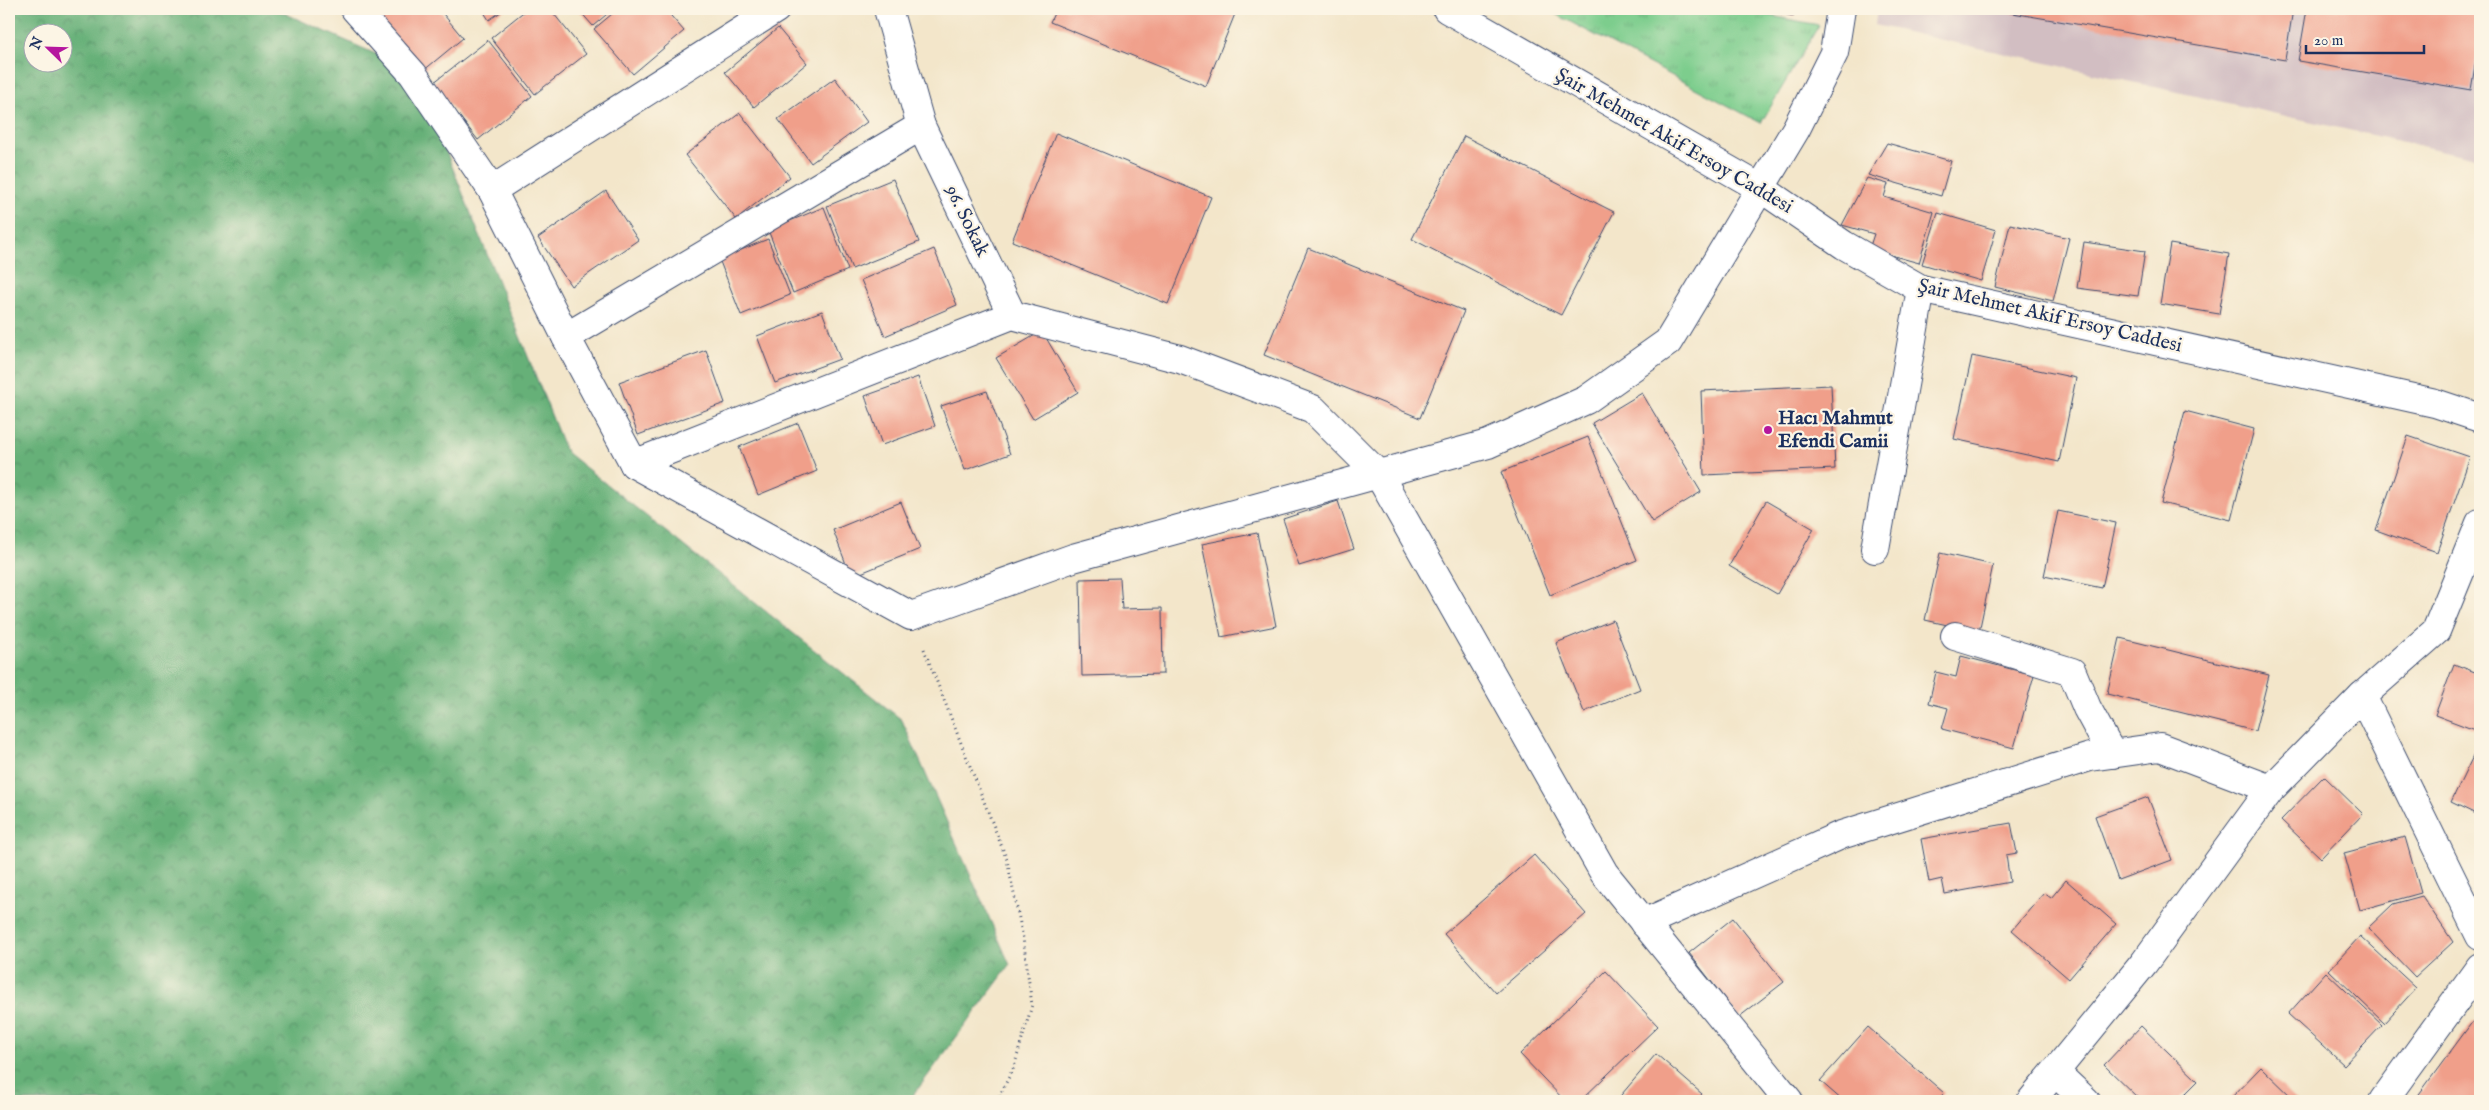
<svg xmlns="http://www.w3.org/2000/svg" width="2489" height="1110" font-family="'IM FELL English',serif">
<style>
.industrial{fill:#d2bec2}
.grass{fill:url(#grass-tufts);stroke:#4c7e76}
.forest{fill:url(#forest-crowns);stroke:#40706b;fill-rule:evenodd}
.building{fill:#f09f8a}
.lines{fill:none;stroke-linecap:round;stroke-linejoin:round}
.minor-casing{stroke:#3b4a6e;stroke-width:30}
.path{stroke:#3b4a6e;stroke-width:3;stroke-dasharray:1 4;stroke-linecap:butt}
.minor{stroke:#fff;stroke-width:28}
.poi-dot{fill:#b5179e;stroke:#fcf5e5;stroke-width:2}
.labels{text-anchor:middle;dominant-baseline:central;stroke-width:4.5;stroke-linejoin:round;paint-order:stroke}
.street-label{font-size:20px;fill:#1b2f5e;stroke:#fcf5e5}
.poi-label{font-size:20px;font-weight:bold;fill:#1b2f5e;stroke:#fcf5e5;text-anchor:start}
</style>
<defs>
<pattern id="grass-tufts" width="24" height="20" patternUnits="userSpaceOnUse" patternTransform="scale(1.25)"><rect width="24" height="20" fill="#7dcd8d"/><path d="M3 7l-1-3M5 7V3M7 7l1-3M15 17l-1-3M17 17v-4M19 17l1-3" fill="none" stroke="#6bb07c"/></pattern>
<pattern id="forest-crowns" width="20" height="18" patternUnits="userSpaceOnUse" patternTransform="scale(1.25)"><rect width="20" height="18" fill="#66b078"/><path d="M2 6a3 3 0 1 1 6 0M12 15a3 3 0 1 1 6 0" fill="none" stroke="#539066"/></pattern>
</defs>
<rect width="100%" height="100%" fill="#fcf5e5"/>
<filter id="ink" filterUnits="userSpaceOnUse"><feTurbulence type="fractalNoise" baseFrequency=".02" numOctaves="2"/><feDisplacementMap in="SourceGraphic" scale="10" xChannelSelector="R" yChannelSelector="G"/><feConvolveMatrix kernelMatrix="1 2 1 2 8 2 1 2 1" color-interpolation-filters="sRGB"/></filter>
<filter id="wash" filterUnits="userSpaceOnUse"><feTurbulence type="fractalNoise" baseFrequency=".0096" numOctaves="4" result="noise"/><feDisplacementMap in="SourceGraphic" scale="20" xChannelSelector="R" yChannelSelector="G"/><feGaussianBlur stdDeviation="1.12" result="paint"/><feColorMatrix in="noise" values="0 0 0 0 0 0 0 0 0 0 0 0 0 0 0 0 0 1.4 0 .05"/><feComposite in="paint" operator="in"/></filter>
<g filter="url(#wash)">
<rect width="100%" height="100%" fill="#f3e6ca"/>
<polygon class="industrial" points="1877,9 2480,9 2480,159 1875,25"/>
<polygon class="grass" points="1546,9 1735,9 1819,25 1761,123"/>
<path class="forest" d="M9,9h266l139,62 152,381 336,268 108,245 -101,136h-900zM32,32h30v30h-30z"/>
<g id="blocks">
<g class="building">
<polygon points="372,9 439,9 463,38 423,71"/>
<polygon points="482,9 505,9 489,20"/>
<polygon points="527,9 550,9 586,54 535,94 491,38"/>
<polygon points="578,9 613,9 593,26"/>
<polygon points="618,9 665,9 684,31 633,74 594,29"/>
<polygon points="1056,9 1237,9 1206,86 1050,22"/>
<polygon points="1756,9 1795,9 1794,16"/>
<polygon points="1989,9 2293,9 2285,60"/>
<polygon points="2307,9 2480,9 2480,35 2471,90 2298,61"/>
<polygon points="778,28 807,63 754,107 725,72"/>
<polygon points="488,40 532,96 478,140 433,83"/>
<polygon points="835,78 867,122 811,163 778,119"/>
<polygon points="740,113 790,177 736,219 685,155"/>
<polygon points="1056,133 1211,197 1168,304 1012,241"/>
<polygon points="1464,136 1614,212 1561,315 1412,239"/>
<polygon points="1887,143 1951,161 1941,196 1868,175"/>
<polygon points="1867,178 1888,184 1884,197 1934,212 1919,263 1869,249 1874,234 1842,225"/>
<polygon points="893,179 919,242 852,269 827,206"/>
<polygon points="606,191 638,240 571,286 538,238"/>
<polygon points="824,207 848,270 793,293 768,230"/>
<polygon points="1938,213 1996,230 1981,281 1922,264"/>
<polygon points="2010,224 2069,238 2053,301 1995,287"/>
<polygon points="768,239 790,295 741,315 719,259"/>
<polygon points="2084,242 2145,251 2138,296 2077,288"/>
<polygon points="2170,244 2229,254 2219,314 2160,304"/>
<polygon points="1308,248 1464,311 1420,418 1264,355"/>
<polygon points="934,249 957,305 885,336 861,280"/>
<polygon points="822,311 840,359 775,383 757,336"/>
<polygon points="1042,331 1078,392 1033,419 996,358"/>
<polygon points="706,350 725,403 638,435 619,382"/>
<polygon points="1972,356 2076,378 2059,462 1954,439"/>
<polygon points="918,377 935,426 882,445 865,396"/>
<polygon points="1831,385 1835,469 1704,475 1701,391"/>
<polygon points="987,391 1010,454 965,470 941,406"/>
<polygon points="1642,393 1701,492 1652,522 1592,423"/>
<polygon points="2185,411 2254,429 2231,520 2161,503"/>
<polygon points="798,423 817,471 758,495 739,447"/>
<polygon points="2408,436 2470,457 2437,552 2376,530"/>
<polygon points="1588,437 1637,560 1550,595 1501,472"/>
<polygon points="1338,501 1354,549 1299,566 1283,519"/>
<polygon points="1766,501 1814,529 1777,594 1729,566"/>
<polygon points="901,502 920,549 851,577 833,530"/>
<polygon points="2058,511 2116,523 2102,588 2044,576"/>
<polygon points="1257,533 1276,626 1221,637 1202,544"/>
<polygon points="1940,553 1993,565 1979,632 1925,620"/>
<polygon points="1120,578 1122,609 1162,608 1163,674 1082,676 1080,579"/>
<polygon points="1613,620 1640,689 1584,712 1556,643"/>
<polygon points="2120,638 2269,675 2255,731 2107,694"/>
<polygon points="1961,656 2034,675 2014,748 1942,729 1948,708 1929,703 1936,672 1956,677"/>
<polygon points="2454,664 2480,674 2480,732 2435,715"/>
<polygon points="2478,746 2480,747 2480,816 2451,802"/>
<polygon points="2324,776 2363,814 2321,858 2281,820"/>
<polygon points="2148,797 2172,860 2118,880 2095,816"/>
<polygon points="2011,823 2017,853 2006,855 2010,882 1945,894 1942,879 1929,882 1921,839"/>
<polygon points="2405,837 2421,893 2360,910 2344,853"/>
<polygon points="1534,855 1586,914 1496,993 1444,934"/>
<polygon points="2066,880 2116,924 2069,979 2012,930 2044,893 2051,898"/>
<polygon points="2422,896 2453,942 2415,977 2368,928 2393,904"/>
<polygon points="1733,918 1784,982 1739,1017 1689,953"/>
<polygon points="2360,936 2416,988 2384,1023 2329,970"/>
<polygon points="1606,971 1658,1026 1580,1101 1565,1101 1520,1054"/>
<polygon points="2326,972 2382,1025 2344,1065 2288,1014"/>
<polygon points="2473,1021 2480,1026 2480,1101 2414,1101"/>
<polygon points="2141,1026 2198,1081 2178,1101 2141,1101 2104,1065"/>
<polygon points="1868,1027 1944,1093 1937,1101 1843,1101 1820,1081"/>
<polygon points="1656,1054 1702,1094 1695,1101 1616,1101"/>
<polygon points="2261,1067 2296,1101 2228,1101"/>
</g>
</g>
</g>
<g filter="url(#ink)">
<use href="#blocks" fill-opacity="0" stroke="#3b4a6e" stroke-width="1"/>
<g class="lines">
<defs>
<g id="minor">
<polyline points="355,9 413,74 492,190"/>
<polyline points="888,9 921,126 566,337 634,464 1012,315 1180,359 1313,409 1379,475 1604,873 1789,1101"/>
<polyline points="1447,9 1762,189 1844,245 1921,289 2435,403 2480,418"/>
<polyline points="921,126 1012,315"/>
<polyline points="566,337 492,190 776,9"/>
<polyline points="634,464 911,616 1073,558 1488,444 1586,400 1668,342 1796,129 1834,53 1841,9"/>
<polyline points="2480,523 2436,631 2362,696 2480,936"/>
<polyline points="1875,549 1921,289"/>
<polyline points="1955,636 2072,672 2087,708 2112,754"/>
<polyline points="1644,923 1841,835 2090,757 2160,747 2271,789"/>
<polyline points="2055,1072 2086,1101"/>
<polyline points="2031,1101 2144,963 2271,789 2362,696"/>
<polyline points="2383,1101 2480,967"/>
</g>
</defs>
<use href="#minor" class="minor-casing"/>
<polyline class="path" points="924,649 1007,860 1023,938 1032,1005 1014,1067 997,1101"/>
<use href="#minor" class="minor"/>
</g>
</g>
<circle class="poi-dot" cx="1768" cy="430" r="5"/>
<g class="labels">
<g class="street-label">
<text transform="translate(1674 141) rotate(30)">Şair Mehmet Akif Ersoy Caddesi</text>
<text transform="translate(967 221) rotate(64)">96. Sokak</text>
<text transform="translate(2050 316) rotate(13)">Şair Mehmet Akif Ersoy Caddesi</text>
</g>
<g class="poi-label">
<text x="1778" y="418">Hacı Mahmut<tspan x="1778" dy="23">Efendi Camii</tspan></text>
</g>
</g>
<rect width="2489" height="1110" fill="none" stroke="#fcf5e5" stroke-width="30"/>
<g transform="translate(48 48) rotate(293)"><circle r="24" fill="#fcf5e5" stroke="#a2a6af"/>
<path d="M0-4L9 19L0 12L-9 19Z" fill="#b5179e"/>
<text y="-8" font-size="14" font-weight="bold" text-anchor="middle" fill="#1b2f5e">N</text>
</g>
<path d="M2306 45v8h118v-8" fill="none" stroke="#1b2f5e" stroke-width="2.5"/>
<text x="2314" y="45" font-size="15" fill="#1b2f5e" stroke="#fcf5e5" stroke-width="4" paint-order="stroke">20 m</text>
</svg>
